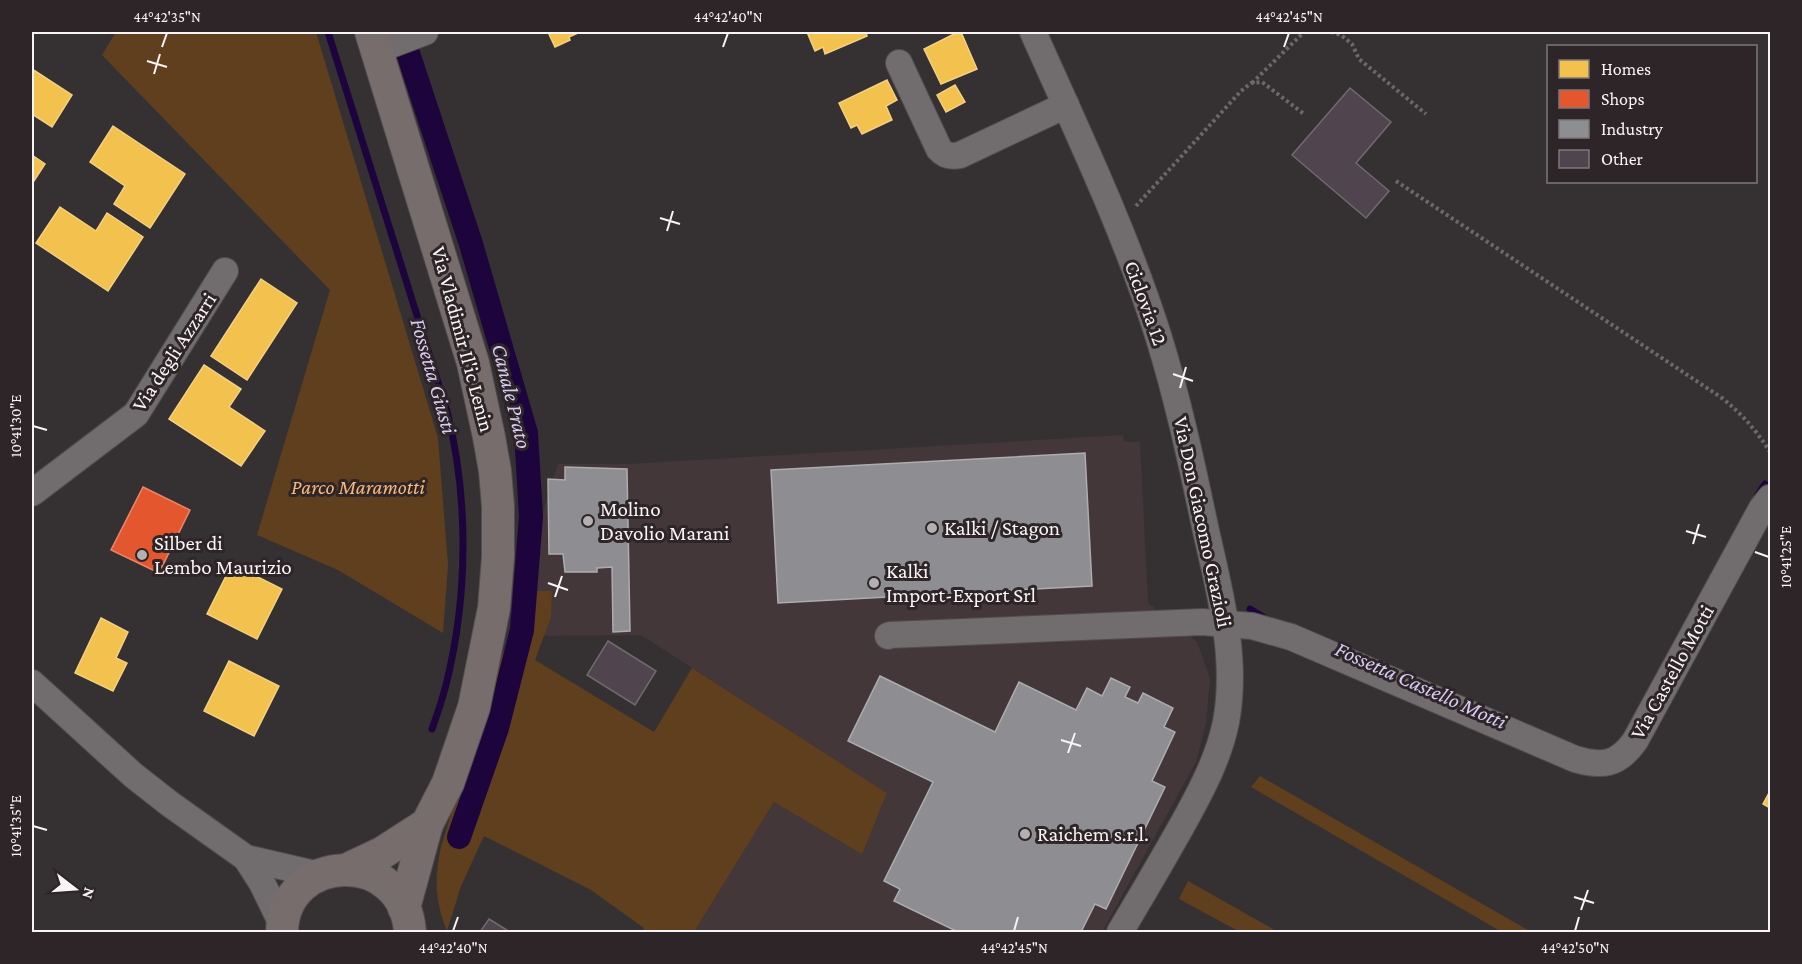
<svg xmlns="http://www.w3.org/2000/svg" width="1802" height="964" font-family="'Crimson Pro',serif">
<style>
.built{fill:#43373a}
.green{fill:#603f1e}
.homes{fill:#f2c14e;stroke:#f4d080;stroke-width:1.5}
.shops{fill:#e4572e;stroke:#ea8669;stroke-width:1.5}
.industry{fill:#8d8d92;stroke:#adacaf;stroke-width:1.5}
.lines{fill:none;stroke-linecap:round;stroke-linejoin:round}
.stream{stroke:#1e043d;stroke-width:7}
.canal{stroke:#1e043d;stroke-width:24}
.building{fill:#50444f;stroke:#6f6b6d;stroke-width:1.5}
.minor-casing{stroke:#514d4e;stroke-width:28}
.major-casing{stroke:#514d4e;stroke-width:34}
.path{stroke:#6b6869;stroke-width:4;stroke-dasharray:3 3;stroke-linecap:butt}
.minor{stroke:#716d6e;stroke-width:26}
.major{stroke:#776d6d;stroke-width:32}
.ticks{fill:none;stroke:#f8f3f4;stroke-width:2}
.poi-dot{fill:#b4afb0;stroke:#2d2527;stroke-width:2}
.labels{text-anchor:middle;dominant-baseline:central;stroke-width:6;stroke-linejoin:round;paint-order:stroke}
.street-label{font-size:21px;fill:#f8f3f4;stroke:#2d2527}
.park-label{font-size:21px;font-style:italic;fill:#f9b77a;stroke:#2d2527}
.poi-label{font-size:21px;fill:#f8f3f4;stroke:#2d2527;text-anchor:start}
.water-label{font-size:22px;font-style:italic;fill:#d5ccf3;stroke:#2d2527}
.neatline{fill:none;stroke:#f8f3f4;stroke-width:2}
.ticks-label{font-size:15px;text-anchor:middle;fill:#f8f3f4}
</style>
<rect width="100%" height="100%" fill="#353132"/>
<polygon class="built" points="1123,435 1124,442 1140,442 1148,603 1197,642 1210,678 1206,723 1196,762 1102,932 694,932 774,802 862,853 887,793 641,635 533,636 535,537 558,464 629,464"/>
<g class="green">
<polygon points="116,32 316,32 438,438 448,565 443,633 338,570 257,535 330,290 102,55"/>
<path d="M532,591h20l-1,26 -16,43 119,72 38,-64 195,125 -25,61 -88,-52 -80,130h-52l2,-4 -53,-38 -107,-54 -23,50 -14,45c-12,-30 -13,-52 -6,-84l56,-181z"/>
<polygon points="1260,776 1531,932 1502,932 1251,787"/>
<polygon points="1188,881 1278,932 1240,932 1179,899"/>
</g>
<g class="homes">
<polygon points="548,32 580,32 569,37 570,40 555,47"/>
<polygon points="807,32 866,32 867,36 825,54 823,47 815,51"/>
<polygon points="958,32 961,32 977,69 941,84 924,49"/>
<polygon points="32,69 72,95 52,127 32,114"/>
<polygon points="887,80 897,100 886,106 892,120 862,134 857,125 851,128 839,103"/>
<polygon points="955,85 965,102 946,112 937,95"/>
<polygon points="113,126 185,174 150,228 114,204 125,186 90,162"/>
<polygon points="32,155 45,164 32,184"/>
<polygon points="60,207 96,231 107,213 143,237 108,291 36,243"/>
<polygon points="261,279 297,303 247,380 211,356"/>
<polygon points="204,365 241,389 229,407 265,431 241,466 169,419"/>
<polygon points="232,564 282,589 257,639 207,614"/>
<polygon points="101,618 128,632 116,658 127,663 113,691 75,673"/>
<polygon points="229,661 279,686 254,736 204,711"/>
<polygon points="1770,791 1770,808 1763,804"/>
</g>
<polygon class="shops" points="143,487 190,510 159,573 111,550"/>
<g class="industry">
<polygon points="1085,453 1092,586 778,603 771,470"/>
<polygon points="565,467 627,469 630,631 613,632 612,567 597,568 597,572 565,572 563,554 549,554 548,479 565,480"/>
<polygon points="880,676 995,732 1019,682 1076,710 1087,688 1102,696 1111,678 1130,687 1125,697 1138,703 1143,693 1173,708 1164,727 1175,732 1152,781 1165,787 1106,909 1095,904 1081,932 958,932 894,901 900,889 884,881 933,782 848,741"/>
</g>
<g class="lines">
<g class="stream">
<path d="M328,32l119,379c22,88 21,186 -1,274 -4,15 -9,30 -14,44"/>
<polyline points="1758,495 1765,484"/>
<polyline points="1250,609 1266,619"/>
</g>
<polyline class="canal" points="401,32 471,244 526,433 531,516 522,630 497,728 459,837"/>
</g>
<g class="building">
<polygon points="1350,88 1391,122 1356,163 1389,191 1366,218 1292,155"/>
<polygon points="608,641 656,671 635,705 587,675"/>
<polygon points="489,919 510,932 480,932"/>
</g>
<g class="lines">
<defs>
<g id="minor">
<path d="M1033,32c44,99 92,199 125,303 20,64 34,130 48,196 14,62 32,128 20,191 -7,35 -24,67 -41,98 -21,38 -43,75 -65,112"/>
<polyline points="377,50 425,32"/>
<path d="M899,63l40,86c6,7 12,8 21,6l106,-50"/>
<polyline points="32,493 136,414 225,271"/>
<path d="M888,636l2,-1 312,-13 50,4 39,11 284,122c27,8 43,6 60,-18l127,-233 8,-10"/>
<polyline points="32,683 133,775 170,804 246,858 319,875"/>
<polyline points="246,858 262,883 282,924"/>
</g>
<g id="major">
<polyline points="371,32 473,363 489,437 495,471 498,506 498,557 494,608 474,707 448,783 427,824 404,908"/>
<polyline points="348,869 382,853 427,824"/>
<path d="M282,932c1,-80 122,-85 128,0"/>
</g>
</defs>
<use href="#minor" class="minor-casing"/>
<use href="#major" class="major-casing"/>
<g class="path">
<polyline points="1331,32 1341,35 1352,44 1359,59 1426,114"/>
<polyline points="1252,83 1304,32"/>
<path d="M1396,181l326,217c21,17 34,32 48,54"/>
<polyline points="1136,206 1241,91 1251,83 1262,82 1304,114"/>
</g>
<use href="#minor" class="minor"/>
<use href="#major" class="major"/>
</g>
<path class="ticks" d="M162,47l5,-14M723,47l5,-14M1284,47l5,-14M147,61l20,6M154,74l6,-20M660,218l20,6M667,231l6,-20M1173,374l20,7M1180,388l6,-21M33,426l14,4M1686,531l20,6M1693,544l6,-20M1755,552l14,5M548,583l20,7M555,597l7,-21M1061,740l20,6M1068,753l7,-20M33,826l14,4M1574,897l20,6M1581,910l7,-20M453,931l5,-14M1014,931l4,-14M1575,931l4,-14"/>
<g class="poi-dot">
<circle cx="588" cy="521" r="6"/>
<circle cx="932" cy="528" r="6"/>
<circle cx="142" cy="555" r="6"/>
<circle cx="874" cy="583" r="6"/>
<circle cx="1025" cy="834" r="6"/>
</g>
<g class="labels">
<g class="street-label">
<text transform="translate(1146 303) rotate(70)">Ciclovia 12</text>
<text transform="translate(463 339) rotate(75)">Via Vladimir Il'ic Lenin</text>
<text transform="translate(174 352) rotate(-57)">Via degli Azzarri</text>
<text transform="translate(1203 522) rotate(78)">Via Don Giacomo Grazioli</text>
<text transform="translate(1672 672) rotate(-61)">Via Castello Motti</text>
</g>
<g class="park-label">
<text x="358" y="487">Parco Maramotti</text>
</g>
<g class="poi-label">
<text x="600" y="509">Molino<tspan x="600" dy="24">Davolio Marani</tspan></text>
<text x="944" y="528">Kalki / Stagon</text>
<text x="154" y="543">Silber di<tspan x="154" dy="24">Lembo Maurizio</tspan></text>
<text x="886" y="571">Kalki<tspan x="886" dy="24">Import-Export Srl</tspan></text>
<text x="1037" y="834">Raichem s.r.l.</text>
</g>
<g class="water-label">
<text transform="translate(434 376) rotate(74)">Fossetta Giusti</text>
<text transform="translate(512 396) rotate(76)">Canale Prato</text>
<text transform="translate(1421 685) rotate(24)">Fossetta Castello Motti</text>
</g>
</g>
<rect width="1802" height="964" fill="none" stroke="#2d2527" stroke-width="66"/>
<rect x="1547" y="45" width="210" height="138" fill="#2d2527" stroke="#7e7779" stroke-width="1.5"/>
<rect x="1559" y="60" width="30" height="18" fill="#f2c14e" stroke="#7e7779" stroke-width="1.5"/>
<text x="1601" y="75" font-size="18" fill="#f8f3f4">Homes</text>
<rect x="1559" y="90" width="30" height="18" fill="#e4572e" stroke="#7e7779" stroke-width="1.5"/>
<text x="1601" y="105" font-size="18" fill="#f8f3f4">Shops</text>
<rect x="1559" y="120" width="30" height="18" fill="#8d8d92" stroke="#7e7779" stroke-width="1.5"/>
<text x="1601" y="135" font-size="18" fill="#f8f3f4">Industry</text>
<rect x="1559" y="150" width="30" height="18" fill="#50444f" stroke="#7e7779" stroke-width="1.5"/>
<text x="1601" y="165" font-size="18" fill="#f8f3f4">Other</text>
<g transform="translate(75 889) rotate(107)" stroke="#2d2527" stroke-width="4.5" paint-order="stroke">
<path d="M0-4.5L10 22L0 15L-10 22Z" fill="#f8f3f4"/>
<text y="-9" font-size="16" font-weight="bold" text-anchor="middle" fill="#f8f3f4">N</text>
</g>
<rect x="33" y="33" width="1736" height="898" class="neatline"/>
<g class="ticks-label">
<text x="167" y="22">44°42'35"N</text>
<text x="728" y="22">44°42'40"N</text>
<text x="1289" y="22">44°42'45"N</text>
<text transform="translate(16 426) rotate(-90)" y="5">10°41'30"E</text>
<text transform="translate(1786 557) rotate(-90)" y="5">10°41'25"E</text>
<text transform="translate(16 826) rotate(-90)" y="5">10°41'35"E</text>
<text x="453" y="953">44°42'40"N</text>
<text x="1014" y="953">44°42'45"N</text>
<text x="1575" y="953">44°42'50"N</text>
</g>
</svg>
